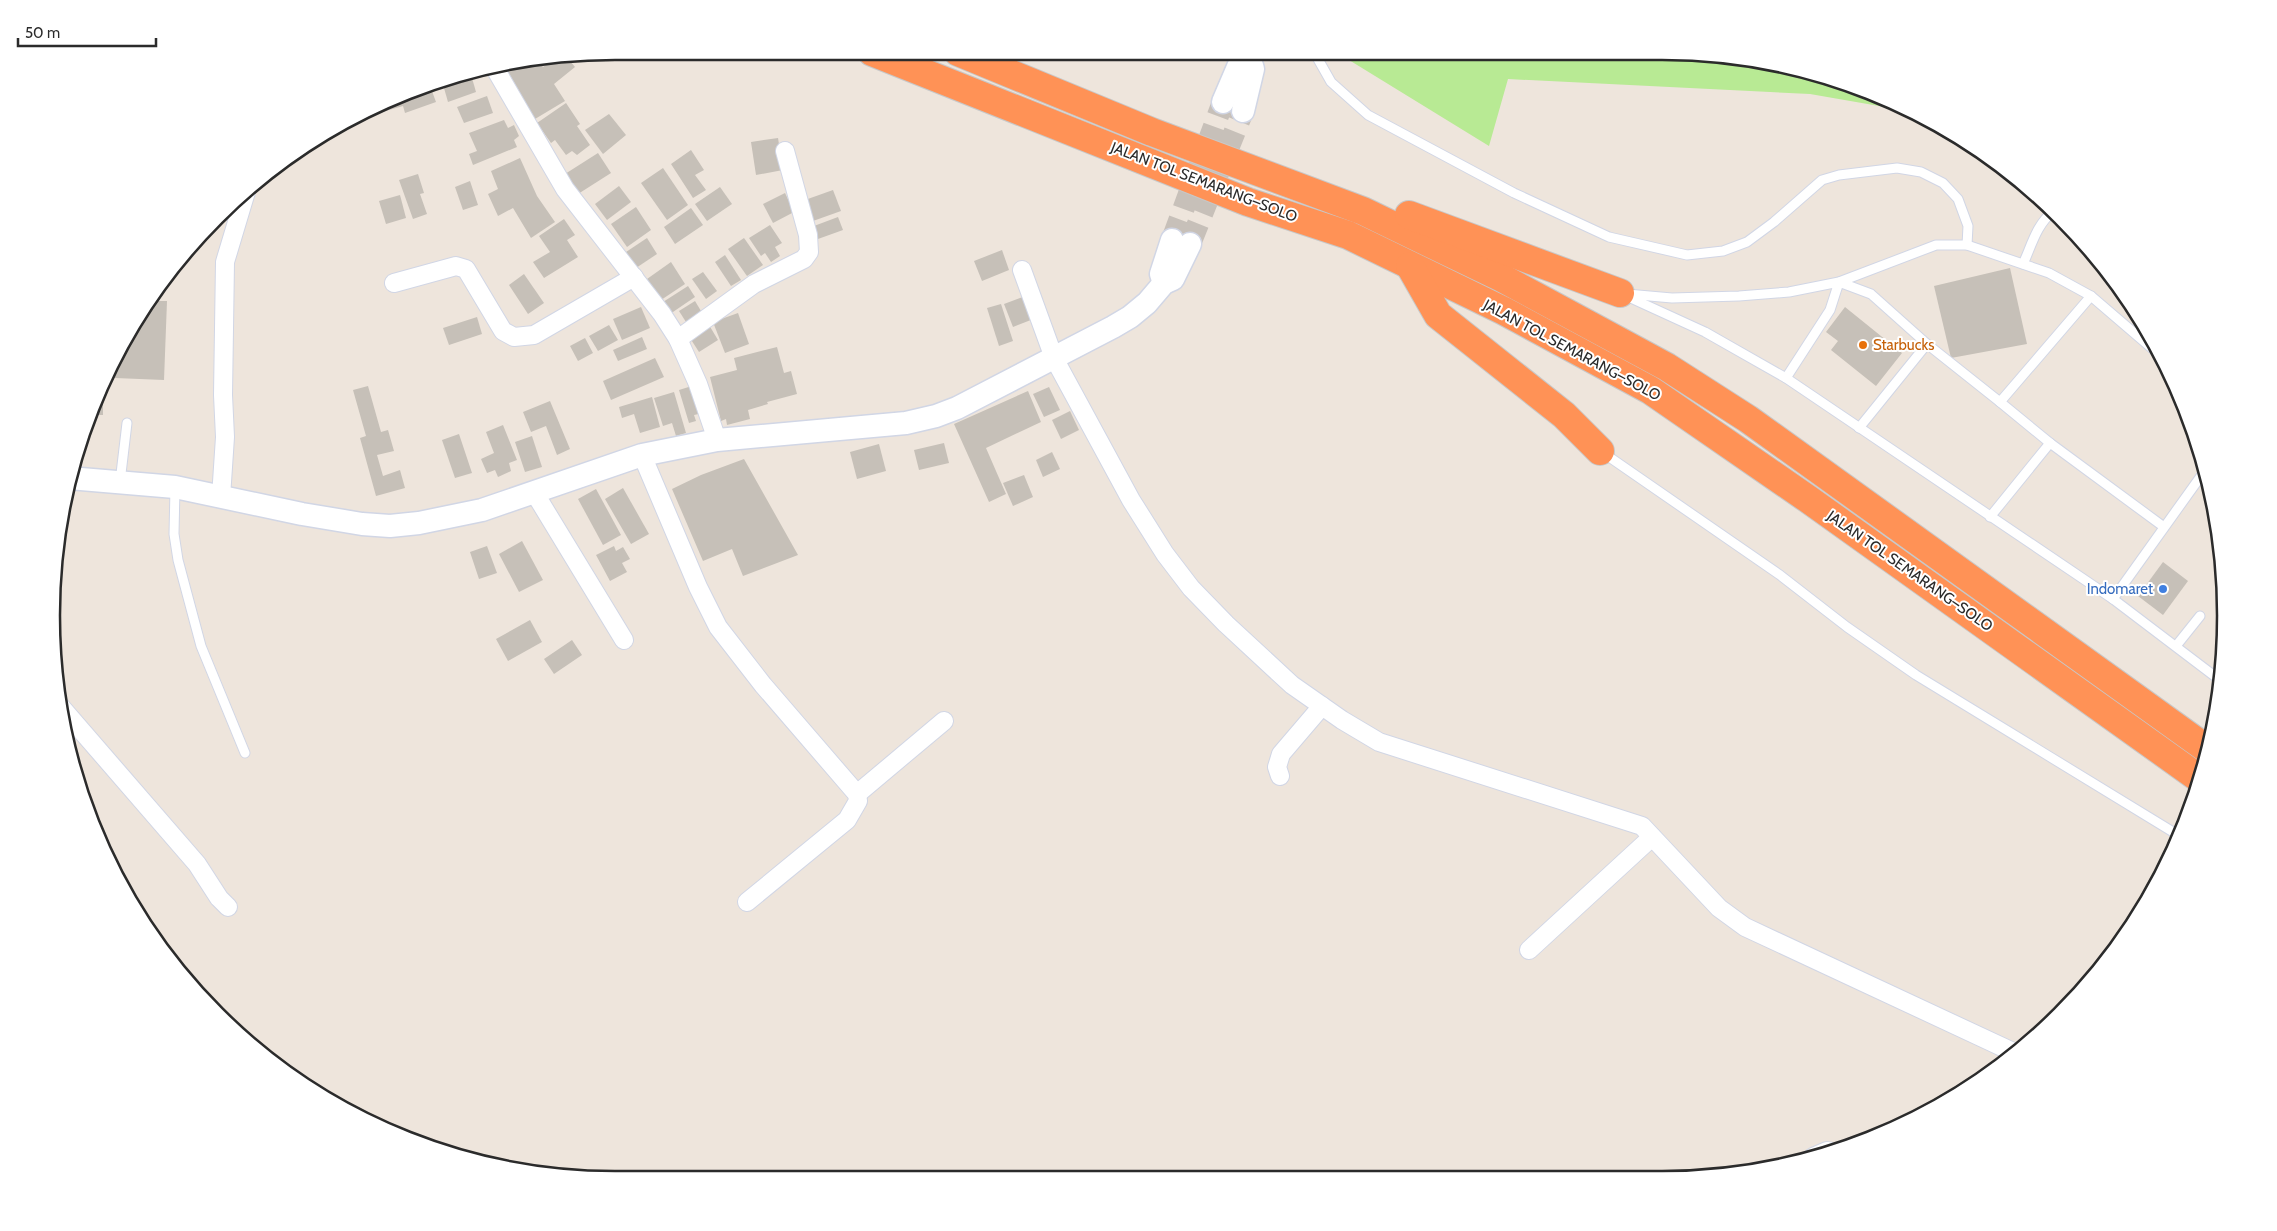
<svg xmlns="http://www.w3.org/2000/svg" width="2277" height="1231" font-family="Cabin,sans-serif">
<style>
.green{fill:#b8ea94}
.building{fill:#c6c0b8}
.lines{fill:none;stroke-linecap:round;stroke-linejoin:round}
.tertiary-tunnel{stroke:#c7c0b9;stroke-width:22;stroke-dasharray:22 11;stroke-linecap:butt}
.service-casing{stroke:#d1d6e5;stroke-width:11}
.minor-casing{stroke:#d1d6e5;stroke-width:20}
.tertiary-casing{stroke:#d1d6e5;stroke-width:25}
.motorway-casing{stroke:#c8c8c8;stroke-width:30}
.service{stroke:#fff;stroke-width:9}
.minor{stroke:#fff;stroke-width:18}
.tertiary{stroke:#fff;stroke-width:22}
.motorway{stroke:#ff9256;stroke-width:28}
.food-dot{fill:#e8710a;stroke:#fff;stroke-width:2}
.shop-dot{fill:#3f7fe0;stroke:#fff;stroke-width:2}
.labels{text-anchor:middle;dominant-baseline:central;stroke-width:4;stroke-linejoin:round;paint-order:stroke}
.street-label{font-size:15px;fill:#2b2b2b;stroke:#fff}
.food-label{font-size:15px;fill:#c56008;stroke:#fff;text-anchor:start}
.shop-label{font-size:15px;fill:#366cbe;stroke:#fff;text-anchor:end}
.rim{fill:none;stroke:#2b2b2b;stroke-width:2.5}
</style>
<rect width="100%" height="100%" fill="#eee5dc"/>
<polygon class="green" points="1344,52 1698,52 1808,71 1902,110 1810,94 1508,79 1489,146 1349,60"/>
<g class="building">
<polygon points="566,56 575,67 554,84 565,101 535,119 503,63 537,59 543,67 557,57"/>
<polygon points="472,78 476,92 448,102 444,88"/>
<polygon points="429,83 436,102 405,113 403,106 382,112 380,106"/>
<polygon points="487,96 493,113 464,123 457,107"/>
<polygon points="566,103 580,124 577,126 590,145 577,155 572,151 566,155 555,140 551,143 537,123"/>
<polygon points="609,114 626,135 603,154 585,130"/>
<polygon points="504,120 508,128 514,125 519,136 514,140 517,147 473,165 469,154 477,151 469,133"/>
<polygon points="778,138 783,170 756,175 751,142"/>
<polygon points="691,150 704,170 695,175 706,190 693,198 671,164"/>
<polygon points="598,153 611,173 578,194 565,174"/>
<polygon points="520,158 537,196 555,222 531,238 513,208 498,216 488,194 498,189 491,171"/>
<polygon points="663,168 688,205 667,220 641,183"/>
<polygon points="418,174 424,193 420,194 427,214 413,219 399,180"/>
<polygon points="470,181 478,205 463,210 455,187"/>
<polygon points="619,186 631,202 607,220 595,204"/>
<polygon points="720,187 732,204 707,221 695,204"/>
<polygon points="833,190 841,211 813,221 805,200"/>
<polygon points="785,193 794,212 773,223 763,204"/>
<polygon points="400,195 406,218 386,224 379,201"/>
<polygon points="636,207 651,230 627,247 611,224"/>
<polygon points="691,208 703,225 675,244 664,227"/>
<polygon points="838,217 843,230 818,239 814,226"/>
<polygon points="564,219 575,235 567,240 578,257 544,278 533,262 550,252 539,236"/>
<polygon points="770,225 782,243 775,247 780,256 771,262 765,253 761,256 749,238"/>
<polygon points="647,238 657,254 636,268 626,252"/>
<polygon points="744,238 763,265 747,276 728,249"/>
<polygon points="1002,250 1009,270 982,281 974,261"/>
<polygon points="725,255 741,280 731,286 715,262"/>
<polygon points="671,262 685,284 661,300 647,279"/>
<polygon points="2010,268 2027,344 1951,358 1934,286"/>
<polygon points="703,272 717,291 706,299 692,279"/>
<polygon points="524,274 544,303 528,314 509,285"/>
<polygon points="688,286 695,297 670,314 663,302"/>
<polygon points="1028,295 1036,318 1013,327 1004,304"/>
<polygon points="147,301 167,301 164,380 115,378 116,359"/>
<polygon points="695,301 701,311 686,322 679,311"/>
<polygon points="1001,304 1013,341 999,346 987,308"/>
<polygon points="641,307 650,328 622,340 613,319"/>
<polygon points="1845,307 1902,353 1876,386 1831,350 1838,341 1826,332"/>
<polygon points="738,313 749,344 725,353 713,322"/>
<polygon points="477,317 482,334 449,345 443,328"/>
<polygon points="609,325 618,340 598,351 589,336"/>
<polygon points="709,325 718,340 699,352 690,338"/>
<polygon points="642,337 647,349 618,361 613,350"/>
<polygon points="585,338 593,353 578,361 570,346"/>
<polygon points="777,347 784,373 791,371 797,394 767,402 768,404 748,410 750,419 727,425 726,419 721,421 710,377 737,370 734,358"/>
<polygon points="655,358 664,377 611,400 603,381"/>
<polygon points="695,385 703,413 694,415 696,421 689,423 679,390"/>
<polygon points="368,386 381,432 388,430 394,451 377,455 383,476 400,470 405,488 376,496 360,438 366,436 353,390"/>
<polygon points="1049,387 1060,410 1044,417 1033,394"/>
<polygon points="1028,391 1041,422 986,448 1006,494 989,502 954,424"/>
<polygon points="674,392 686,433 676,436 672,423 663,426 654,398"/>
<polygon points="652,397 660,427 640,433 634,414 622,418 619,407"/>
<polygon points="94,400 103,400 103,415 89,415"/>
<polygon points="550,401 570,449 557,455 546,426 531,432 523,412"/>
<polygon points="1070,411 1079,430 1061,439 1052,420"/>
<polygon points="503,425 517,460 509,463 511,471 498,477 495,470 487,473 481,459 494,453 486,432"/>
<polygon points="459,434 472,473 455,478 442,440"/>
<polygon points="532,436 542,467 525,472 515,442"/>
<polygon points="944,443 949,463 919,470 914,450"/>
<polygon points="879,444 886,471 857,479 850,452"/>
<polygon points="1052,452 1060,469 1043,477 1036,460"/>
<polygon points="744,459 798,555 743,576 732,549 703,561 672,489 701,475"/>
<polygon points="1024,475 1033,497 1013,506 1003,483"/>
<polygon points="623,488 649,534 631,544 605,499"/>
<polygon points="596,489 621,535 603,545 578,499"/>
<polygon points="522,541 543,580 519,592 499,554"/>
<polygon points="487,546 497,573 479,579 470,552"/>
<polygon points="614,546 616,551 623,547 630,559 622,563 627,572 610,581 596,555"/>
<polygon points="2163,562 2188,581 2163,615 2138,596"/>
<polygon points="530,620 542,642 508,661 496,639"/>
<polygon points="572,640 582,655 554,674 544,659"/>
</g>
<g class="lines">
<g class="tertiary-tunnel">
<polyline points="1172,240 1223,102"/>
<polyline points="1190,244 1243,111"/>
</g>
<defs>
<g id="service">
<polyline points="1314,52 1331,82 1368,115 1514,193 1609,237 1687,255 1723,251 1747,242 1774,222 1822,180 1839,175 1897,168 1921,172 1943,183 1958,199 1968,226 1967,245"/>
<path d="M2023,264c8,-17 14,-41 30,-52"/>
<polyline points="1622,294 1705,332 1786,378 2113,599 2221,681"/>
<polyline points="1627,294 1672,298 1739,296 1789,292 1839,282 1936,245 1967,245 2049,273 2091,296 2161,356"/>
<polyline points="1786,378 1830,310 1839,282 1871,294 1927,344"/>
<polyline points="1859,428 1927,344 2000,402 2091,296"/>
<polyline points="2050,443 2164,527"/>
<polyline points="1602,452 1780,575 1847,627 1916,675 2178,835"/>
<polyline points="120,482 127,423"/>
<polyline points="175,488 174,534 178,560 201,646 245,753"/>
<polyline points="1990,517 2050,443 2000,402"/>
<polyline points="2113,599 2206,469"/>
<polyline points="2176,646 2200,616"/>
</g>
<g id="minor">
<polyline points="493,65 565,189 662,314 678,339 698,384 717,440"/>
<polyline points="1022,270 1054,358 1131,500 1165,554 1191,588 1226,624 1292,685 1342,720 1379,742 1642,826 1719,908 1745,927 2013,1052"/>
<polyline points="394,283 456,266 466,269 503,331 514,337 534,335 634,277"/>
<polyline points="678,339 754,284 804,259 809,252 808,235 785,151"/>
<polyline points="642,455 698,587 718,627 763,685 857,794 858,801 847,820 747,902"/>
<polyline points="534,492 624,640"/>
<polyline points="221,497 225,437 223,395 225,262 246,192"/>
<polyline points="61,707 197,864 219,898 228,907"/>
<polyline points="1280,776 1277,767 1281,754 1322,706"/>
<polyline points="857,794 944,721"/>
<polyline points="1529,950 1652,837"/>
<polyline points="1813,1157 1827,1151 1833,1152"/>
</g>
<g id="tertiary">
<polyline points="1223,102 1238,67 1248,52"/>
<polyline points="1243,111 1253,69 1248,53"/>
<polyline points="1164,283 1161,274 1172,240"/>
<polyline points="69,478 175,487 302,514 362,524 390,526 419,523 482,510 642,455 717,440 906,423 936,416 957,408 1113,327 1130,317 1147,303 1164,283 1173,279 1190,244"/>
</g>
<g id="motorway">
<polyline points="872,52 1248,202 1348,235 1504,311 1650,390 1808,499 2200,779"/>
<polyline points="958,52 1152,132 1363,211 1502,278 1667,367 1748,419 2207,749"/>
<polyline points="1409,215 1620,293"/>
<polyline points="1410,266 1438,315 1564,415 1600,451"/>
</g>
</defs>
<use href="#service" class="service-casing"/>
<use href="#minor" class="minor-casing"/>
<use href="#tertiary" class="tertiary-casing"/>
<use href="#motorway" class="motorway-casing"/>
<use href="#service" class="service"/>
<use href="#minor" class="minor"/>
<use href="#tertiary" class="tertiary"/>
<use href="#motorway" class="motorway"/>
</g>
<circle class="food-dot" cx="1863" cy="345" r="5"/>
<circle class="shop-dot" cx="2163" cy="589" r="5"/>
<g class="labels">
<g class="street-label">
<text transform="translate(1204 182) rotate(21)">JALAN TOL SEMARANG–SOLO</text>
<text transform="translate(1572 350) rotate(28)">JALAN TOL SEMARANG–SOLO</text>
<text transform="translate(1910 571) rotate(35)">JALAN TOL SEMARANG–SOLO</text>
</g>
<g class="food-label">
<text x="1873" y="345">Starbucks</text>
</g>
<g class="shop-label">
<text x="2153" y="589">Indomaret</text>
</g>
</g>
<path d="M0 0H2277V1231H0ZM615 60H1662A555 555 0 0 1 2217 615V616A555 555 0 0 1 1662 1171H615A555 555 0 0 1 60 616V615A555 555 0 0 1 615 60Z" fill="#fff" fill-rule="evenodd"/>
<path class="rim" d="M615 60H1662A555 555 0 0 1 2217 615V616A555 555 0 0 1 1662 1171H615A555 555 0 0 1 60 616V615A555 555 0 0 1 615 60Z"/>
<path d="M18 38v8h138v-8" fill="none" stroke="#2b2b2b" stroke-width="2.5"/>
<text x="25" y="38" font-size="15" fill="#2b2b2b" stroke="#ffffff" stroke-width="4" paint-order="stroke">50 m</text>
</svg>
